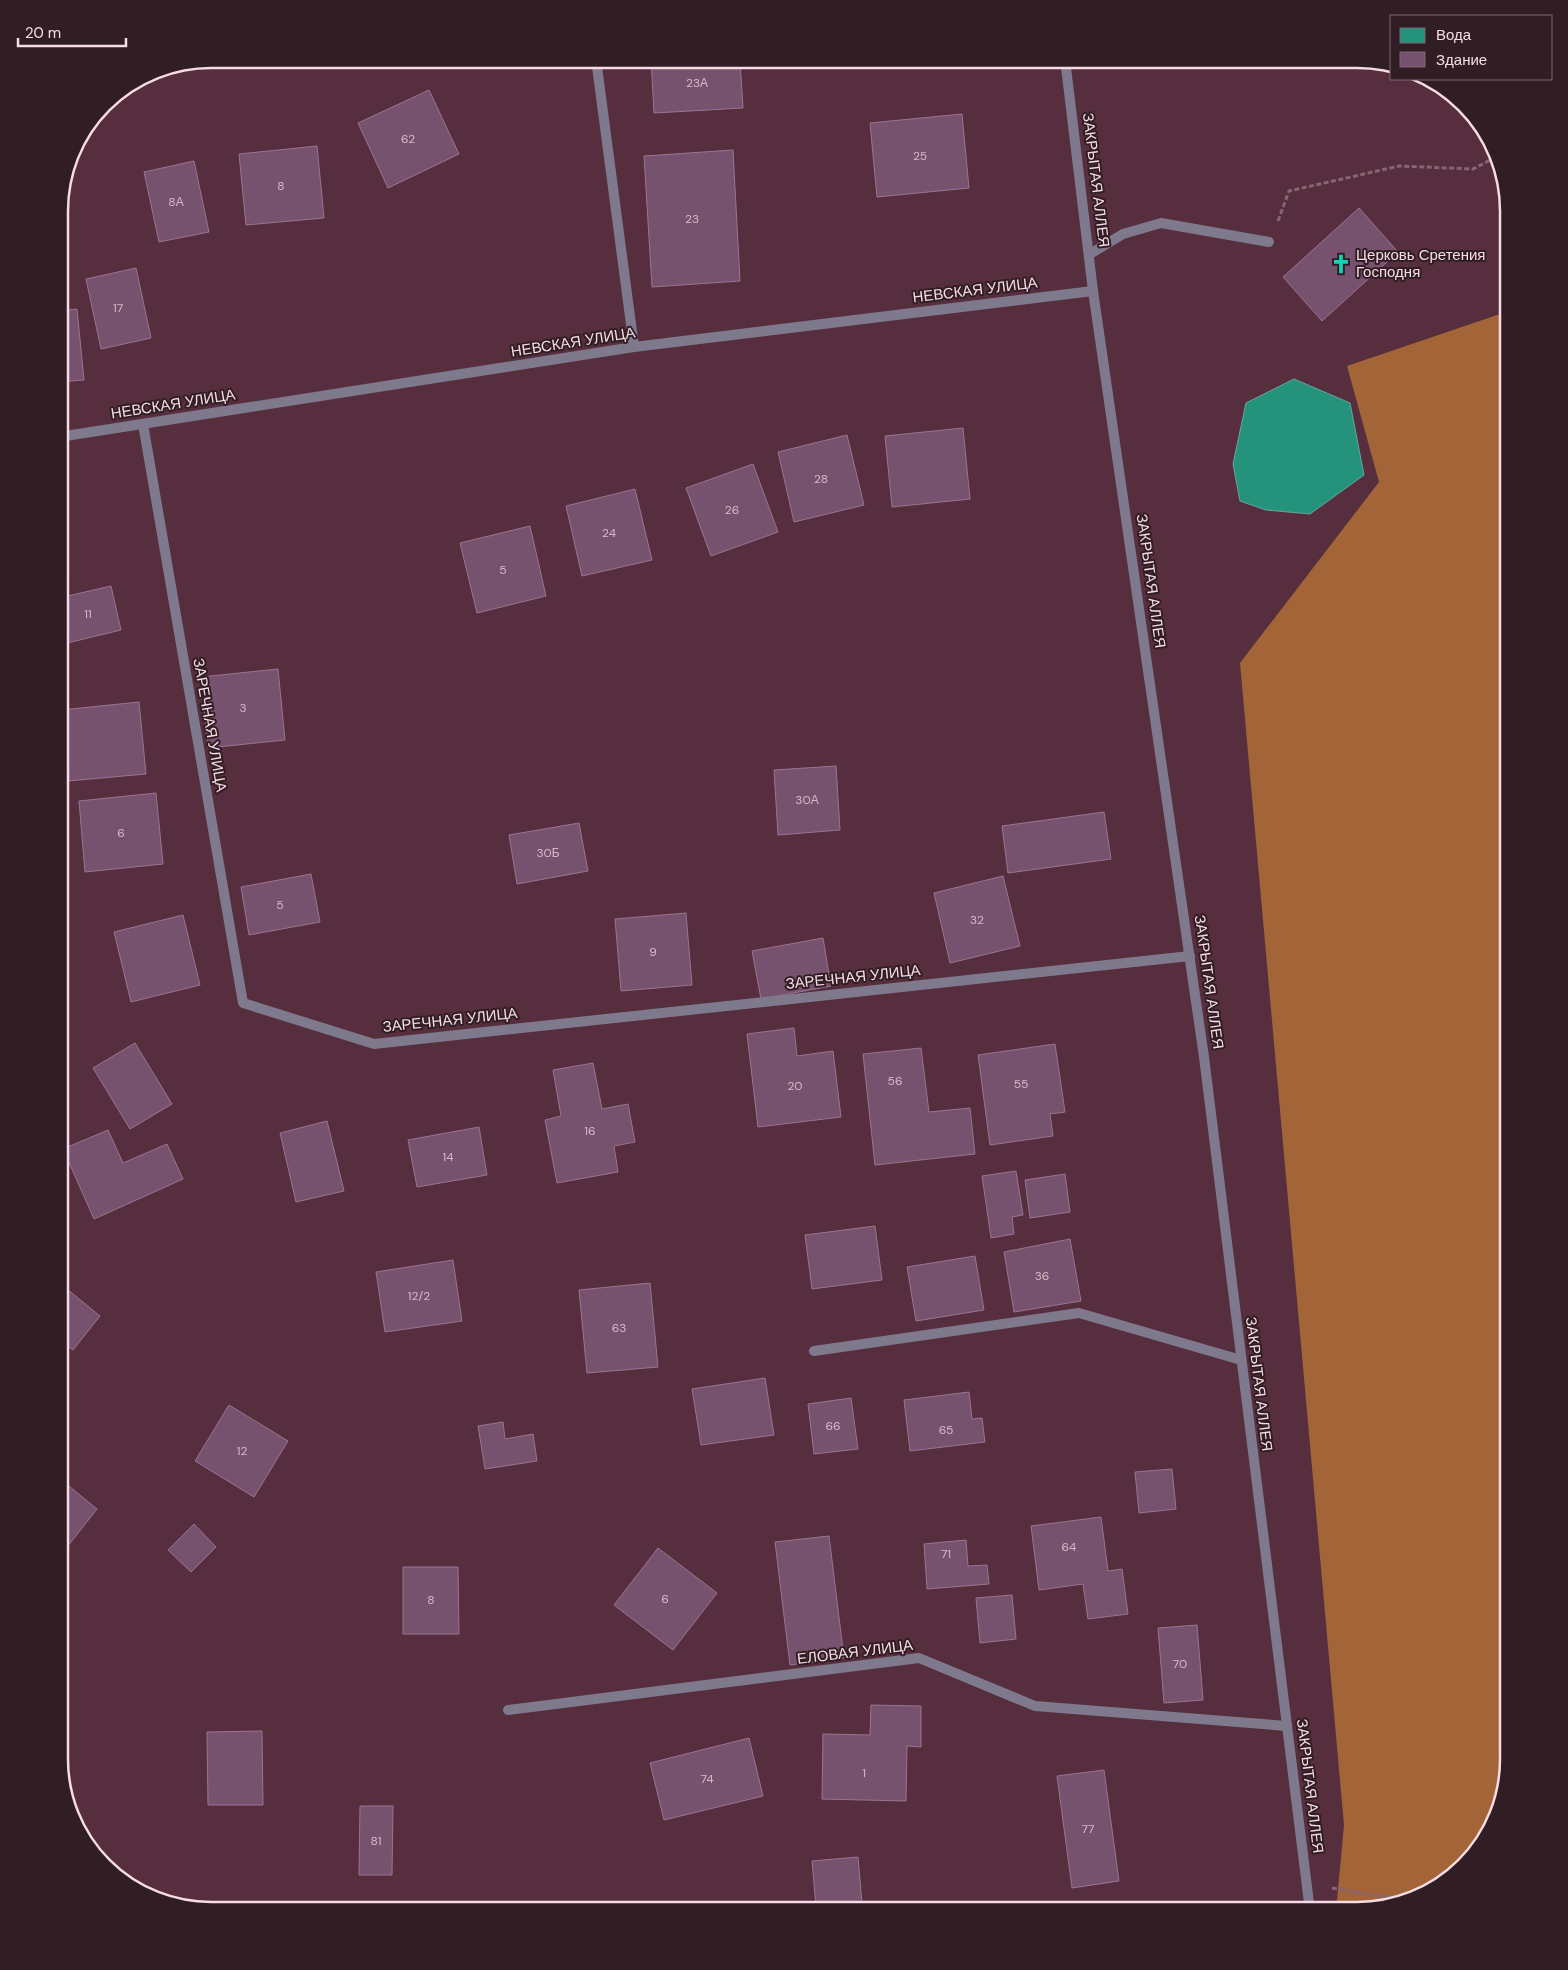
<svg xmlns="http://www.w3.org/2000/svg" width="1568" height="1970" font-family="'DM Sans',sans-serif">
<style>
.forest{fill:#a36537}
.water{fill:#25927c;stroke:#64a89c}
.building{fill:#77526e;stroke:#9b7491}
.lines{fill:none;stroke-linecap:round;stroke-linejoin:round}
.path{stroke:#896472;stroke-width:3;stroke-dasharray:5 2.5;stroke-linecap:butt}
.service{stroke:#7e798c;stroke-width:10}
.labels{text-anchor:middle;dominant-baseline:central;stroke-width:4;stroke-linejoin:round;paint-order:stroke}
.number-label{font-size:12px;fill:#d7bac7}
.street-label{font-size:15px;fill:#f7dce5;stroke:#311d24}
.poi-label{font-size:15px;fill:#f7dce5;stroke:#311d24;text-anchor:start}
.rim{fill:none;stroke:#f7dce5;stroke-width:2.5}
</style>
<rect width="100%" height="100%" fill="#572e3e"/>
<polygon class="forest" points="1509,311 1509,1759 1493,1827 1442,1885 1406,1903 1357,1911 1336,1911 1344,1825 1240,663 1379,482 1347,366"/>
<polygon class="water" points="1294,379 1350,403 1364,475 1310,514 1266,510 1240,501 1233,464 1246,403"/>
<g class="building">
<polygon points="651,59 740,59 743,108 654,113"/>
<polygon points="429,90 459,154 388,188 358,123"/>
<polygon points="962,114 969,188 877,197 870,123"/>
<polygon points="317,146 324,218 246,225 239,154"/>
<polygon points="733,150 740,281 652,287 644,156"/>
<polygon points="194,161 209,232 159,242 144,172"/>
<polygon points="1359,208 1398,252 1322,321 1283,277"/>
<polygon points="136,268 151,338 101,349 86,279"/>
<polygon points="77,309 84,380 59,382 59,311"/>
<polygon points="963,428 970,499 892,507 885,436"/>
<polygon points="847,435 864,505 794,522 778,452"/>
<polygon points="753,464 778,532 711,556 686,488"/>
<polygon points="635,489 652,560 582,576 566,506"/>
<polygon points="530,526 546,596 477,613 460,543"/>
<polygon points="111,586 121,630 59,645 59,598"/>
<polygon points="278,669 285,740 208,748 201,677"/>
<polygon points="139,702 146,774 68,781 61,710"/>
<polygon points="836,766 840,830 778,835 774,770"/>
<polygon points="156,793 163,864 85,872 79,801"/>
<polygon points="1104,812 1111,859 1008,873 1002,826"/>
<polygon points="579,823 588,871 517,884 509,835"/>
<polygon points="311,874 320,922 249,935 241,887"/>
<polygon points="1003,876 1020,946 950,963 934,893"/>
<polygon points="686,913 692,985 621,991 615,919"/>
<polygon points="183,915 200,985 131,1002 114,932"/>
<polygon points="823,938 831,986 761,999 752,951"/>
<polygon points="794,1028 797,1056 833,1051 841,1117 758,1127 747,1034"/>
<polygon points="135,1043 172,1104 130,1129 93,1068"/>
<polygon points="1055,1044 1065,1112 1050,1114 1053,1136 990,1145 978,1055"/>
<polygon points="921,1048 929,1112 970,1108 975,1154 875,1165 863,1054"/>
<polygon points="593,1063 602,1109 628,1104 635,1142 614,1146 618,1172 557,1183 545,1120 561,1116 553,1070"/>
<polygon points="327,1121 344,1191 296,1202 280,1133"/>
<polygon points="479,1127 487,1175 417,1187 408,1140"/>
<polygon points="108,1130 123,1163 167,1144 183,1179 94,1219 63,1149"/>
<polygon points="1016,1171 1023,1215 1012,1217 1014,1234 991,1238 982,1176"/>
<polygon points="1065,1174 1070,1212 1030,1218 1025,1180"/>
<polygon points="875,1226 882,1280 812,1289 805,1235"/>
<polygon points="1070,1239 1081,1301 1014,1312 1004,1252"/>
<polygon points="975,1256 984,1310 916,1321 907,1267"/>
<polygon points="453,1260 462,1321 385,1332 376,1272"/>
<polygon points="650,1283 658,1367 587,1373 579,1290"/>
<polygon points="62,1285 100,1316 73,1350 59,1339 59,1288"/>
<polygon points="765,1378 774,1435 701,1445 692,1389"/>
<polygon points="969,1392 972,1419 982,1418 985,1442 910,1451 904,1400"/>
<polygon points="851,1398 858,1449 814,1454 808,1404"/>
<polygon points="229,1405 288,1441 254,1497 195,1461"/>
<polygon points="503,1422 505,1439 533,1434 537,1461 485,1469 478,1426"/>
<polygon points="1172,1469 1176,1509 1139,1513 1135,1472"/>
<polygon points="59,1478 97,1509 60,1556 59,1555"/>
<polygon points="1101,1517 1108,1571 1122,1569 1128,1614 1088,1619 1083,1584 1039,1590 1031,1526"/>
<polygon points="194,1524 216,1547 191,1572 168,1550"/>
<polygon points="829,1536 844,1658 790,1665 775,1542"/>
<polygon points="966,1540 968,1566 987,1565 989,1584 927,1589 924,1544"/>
<polygon points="658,1548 717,1593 673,1650 614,1605"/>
<polygon points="403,1567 458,1567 459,1634 403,1634"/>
<polygon points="1012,1595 1016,1639 980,1643 976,1598"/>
<polygon points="1197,1625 1203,1700 1164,1703 1158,1628"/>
<polygon points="871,1705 921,1706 921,1747 907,1746 906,1801 822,1799 823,1734 870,1735"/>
<polygon points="262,1731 263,1805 208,1805 207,1732"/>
<polygon points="749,1738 763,1796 664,1820 650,1763"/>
<polygon points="1104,1770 1119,1881 1072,1888 1057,1776"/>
<polygon points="360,1806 393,1806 392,1875 359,1875"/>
<polygon points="858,1857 862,1903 816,1907 812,1861"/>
</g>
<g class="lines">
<g class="path">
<polyline points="1278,221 1289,191 1399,166 1473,169 1498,156"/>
<polyline points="1332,1888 1377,1896 1415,1899"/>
</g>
<g class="service">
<polyline points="596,59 634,347"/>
<polyline points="1065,59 1093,291 1204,1057 1310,1911"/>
<polyline points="1090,254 1123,234 1161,223 1269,242"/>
<polyline points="143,424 243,1003 374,1044 1190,956"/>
<polyline points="59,437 634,347 1093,291"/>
<polyline points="814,1351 1079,1313 1241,1360"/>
<polyline points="508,1710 919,1658 1035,1706 1287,1726"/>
</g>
</g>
<defs>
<symbol id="church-bare" viewBox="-9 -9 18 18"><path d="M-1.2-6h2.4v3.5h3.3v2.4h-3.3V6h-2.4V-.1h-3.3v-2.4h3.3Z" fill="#10d5b4" stroke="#311d24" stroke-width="2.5" paint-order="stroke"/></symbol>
</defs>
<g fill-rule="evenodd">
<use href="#church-bare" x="1327" y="250" width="28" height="28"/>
</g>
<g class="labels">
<g class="number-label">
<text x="697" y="83">23А</text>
<text x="408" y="139">62</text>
<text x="920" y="156">25</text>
<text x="281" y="186">8</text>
<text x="176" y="202">8А</text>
<text x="692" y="219">23</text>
<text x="118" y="308">17</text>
<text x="821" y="479">28</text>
<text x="732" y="510">26</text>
<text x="609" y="533">24</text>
<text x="503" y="570">5</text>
<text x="88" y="614">11</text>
<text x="243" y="708">3</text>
<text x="807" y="800">30А</text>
<text x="121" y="833">6</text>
<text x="548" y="853">30Б</text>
<text x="280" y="905">5</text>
<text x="977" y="920">32</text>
<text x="653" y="952">9</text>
<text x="895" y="1081">56</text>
<text x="1021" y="1084">55</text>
<text x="795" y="1086">20</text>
<text x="590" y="1131">16</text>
<text x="448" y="1157">14</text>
<text x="1042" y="1276">36</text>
<text x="419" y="1296">12/2</text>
<text x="619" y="1328">63</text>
<text x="833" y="1426">66</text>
<text x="946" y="1430">65</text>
<text x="242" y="1451">12</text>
<text x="1069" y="1547">64</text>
<text x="946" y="1554">71</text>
<text x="665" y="1599">6</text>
<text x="431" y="1600">8</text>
<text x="1180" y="1664">70</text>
<text x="864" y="1773">1</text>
<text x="707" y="1779">74</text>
<text x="1088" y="1829">77</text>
<text x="376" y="1841">81</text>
</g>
<g class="street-label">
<text transform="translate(1096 180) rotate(83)">ЗАКРЫТАЯ АЛЛЕЯ</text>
<text transform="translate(975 290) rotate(-7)">НЕВСКАЯ УЛИЦА</text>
<text transform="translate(573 342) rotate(-9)">НЕВСКАЯ УЛИЦА</text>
<text transform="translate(173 404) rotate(-9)">НЕВСКАЯ УЛИЦА</text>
<text transform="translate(1151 581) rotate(82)">ЗАКРЫТАЯ АЛЛЕЯ</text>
<text transform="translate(210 725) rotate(80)">ЗАРЕЧНАЯ УЛИЦА</text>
<text transform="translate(853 977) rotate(-6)">ЗАРЕЧНАЯ УЛИЦА</text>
<text transform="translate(1209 982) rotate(82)">ЗАКРЫТАЯ АЛЛЕЯ</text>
<text transform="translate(450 1020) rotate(-6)">ЗАРЕЧНАЯ УЛИЦА</text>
<text transform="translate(1259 1384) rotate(83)">ЗАКРЫТАЯ АЛЛЕЯ</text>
<text transform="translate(855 1652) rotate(-7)">ЕЛОВАЯ УЛИЦА</text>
<text transform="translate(1310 1786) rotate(83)">ЗАКРЫТАЯ АЛЛЕЯ</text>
</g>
<g class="poi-label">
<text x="1356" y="255">Церковь Сретения<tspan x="1356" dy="17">Господня</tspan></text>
</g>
</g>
<path d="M0 0H1568V1970H0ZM211 68H1357A143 143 0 0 1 1500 211V1759A143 143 0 0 1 1357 1902H211A143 143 0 0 1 68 1759V211A143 143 0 0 1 211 68Z" fill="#311d24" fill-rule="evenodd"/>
<path class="rim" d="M211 68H1357A143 143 0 0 1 1500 211V1759A143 143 0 0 1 1357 1902H211A143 143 0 0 1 68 1759V211A143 143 0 0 1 211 68Z"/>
<rect x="1390" y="15" width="162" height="65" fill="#311d24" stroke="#806971"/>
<rect x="1400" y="28" width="25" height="15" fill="#25927c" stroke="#806971"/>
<text x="1436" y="40" font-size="15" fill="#f7dce5">Вода</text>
<rect x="1400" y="52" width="25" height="15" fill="#77526e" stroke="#806971"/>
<text x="1436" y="65" font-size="15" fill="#f7dce5">Здание</text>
<path d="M18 38v8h108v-8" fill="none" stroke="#f7dce5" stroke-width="2.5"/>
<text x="25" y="38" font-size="15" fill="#f7dce5" stroke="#311d24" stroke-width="4" paint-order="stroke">20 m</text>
</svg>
